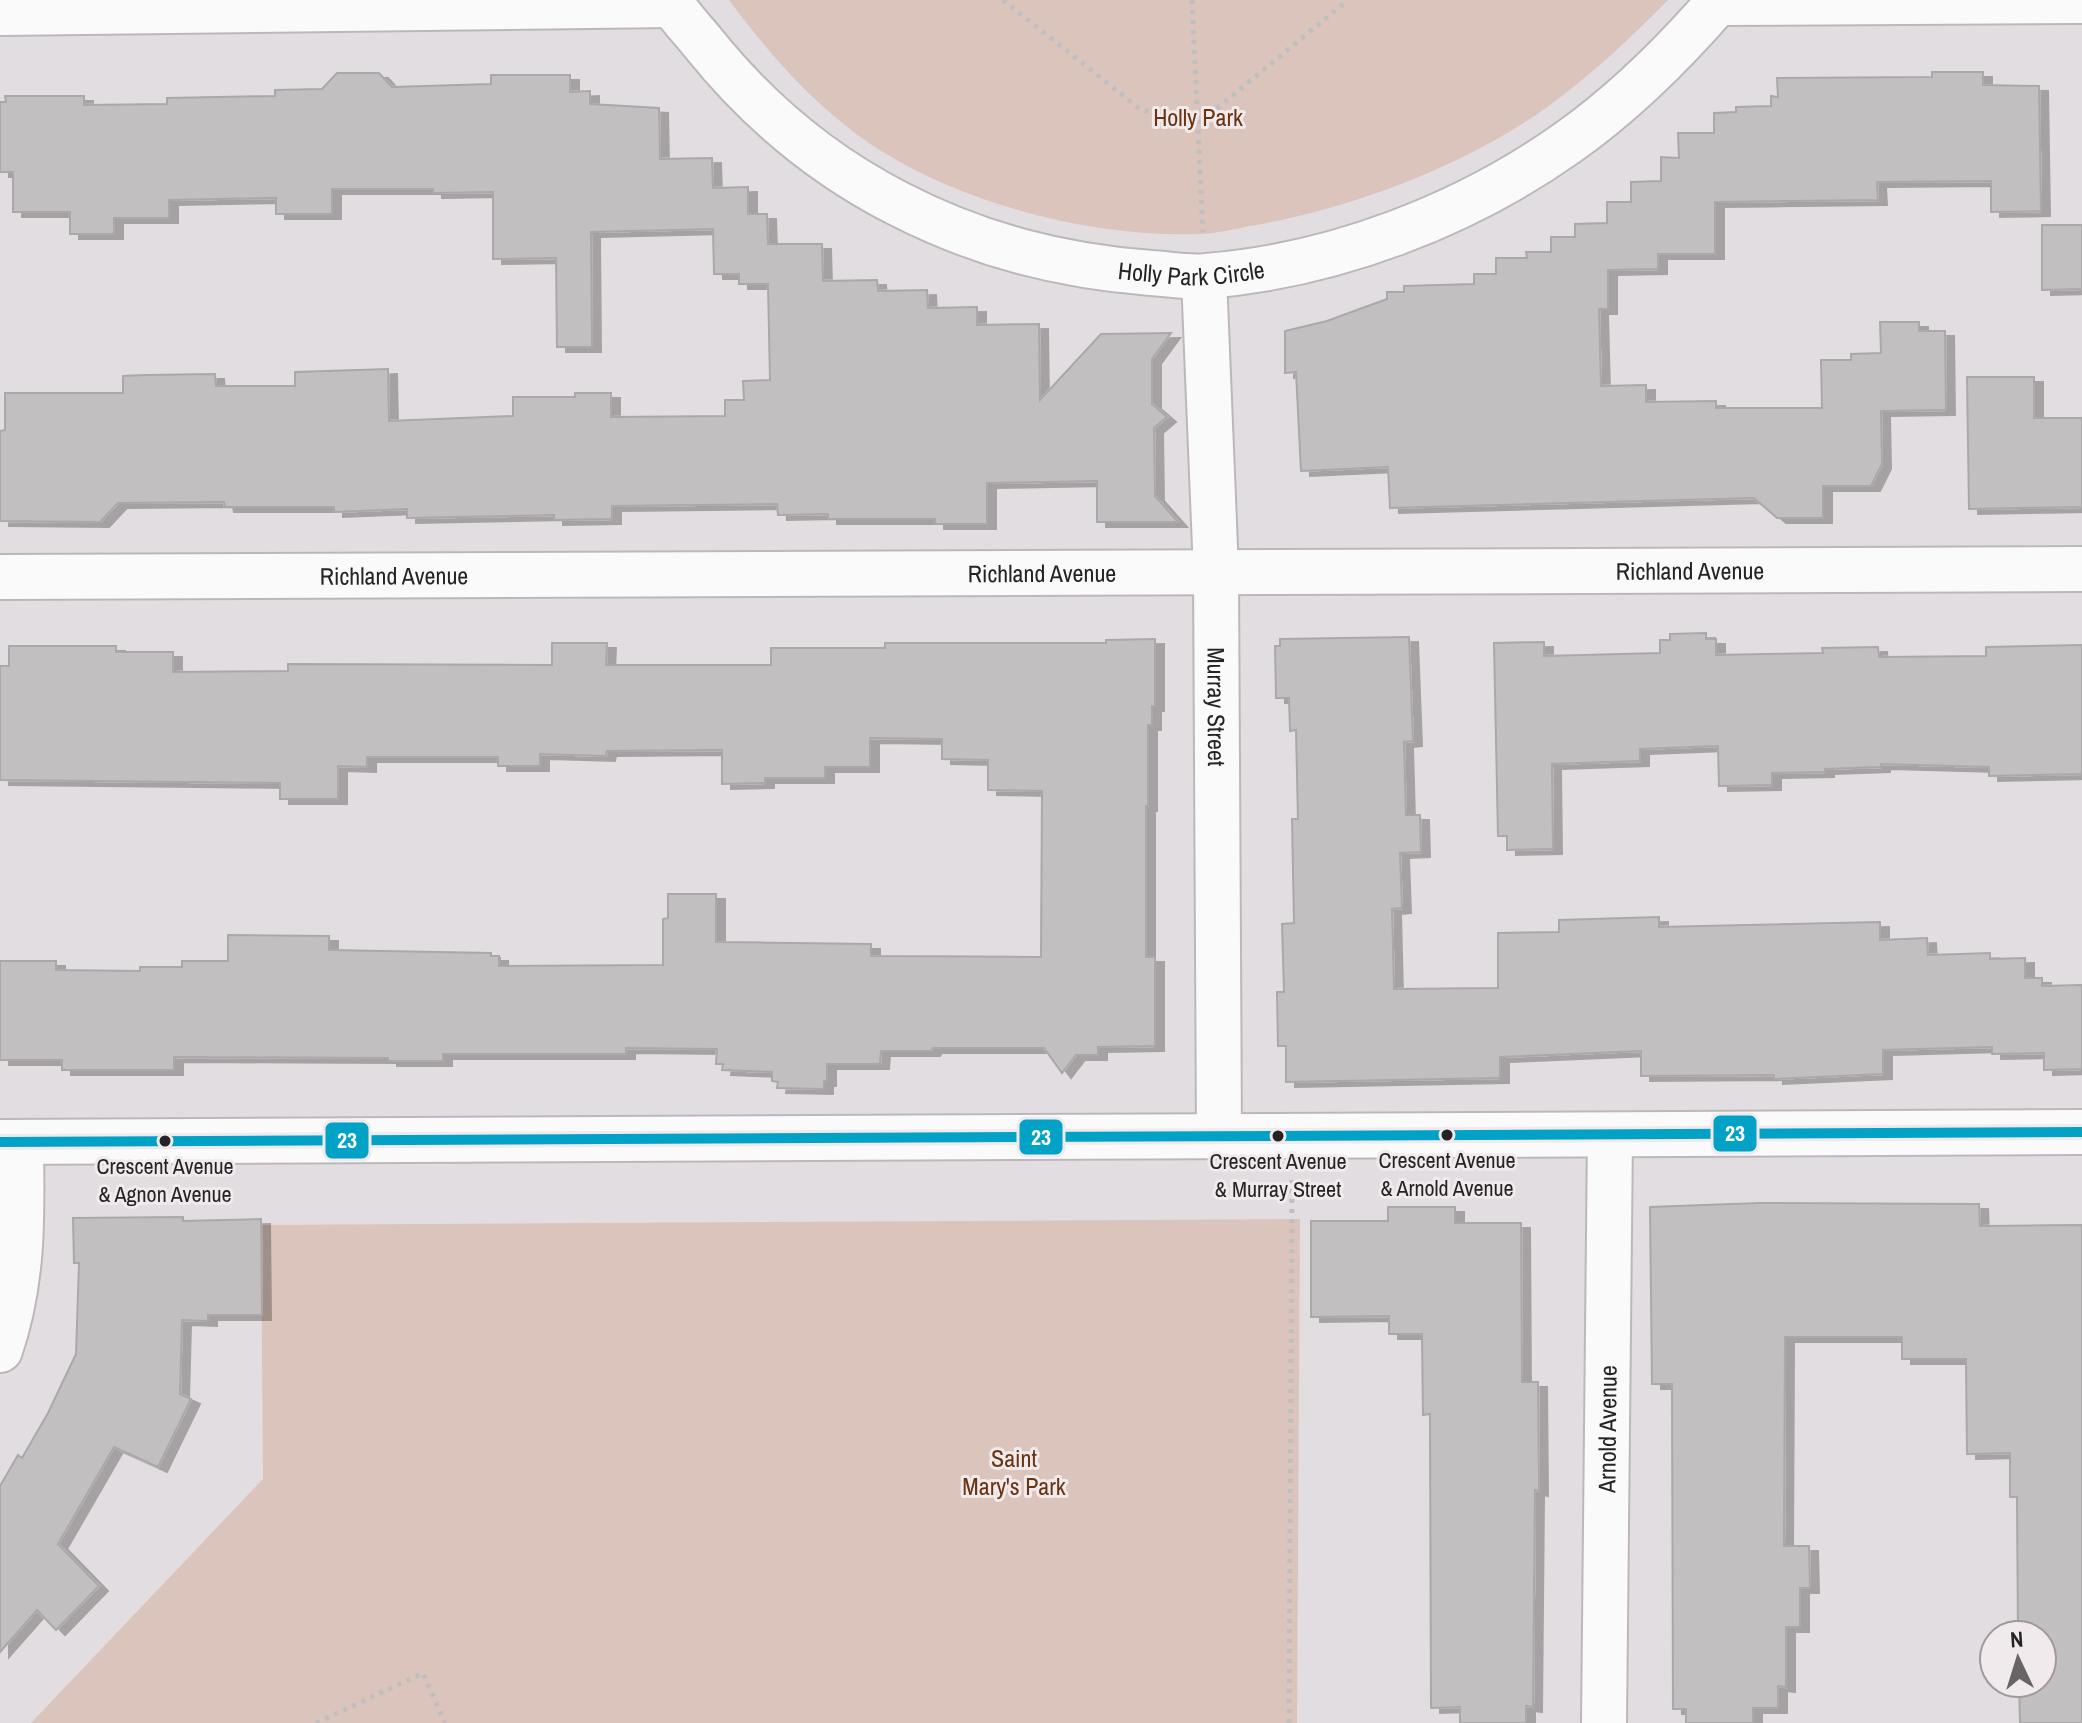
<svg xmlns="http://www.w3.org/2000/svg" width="2082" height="1723" font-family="'Archivo Narrow',sans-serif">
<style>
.green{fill:#dbc4bb}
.building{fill:#c2bfc1;stroke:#aba8aa;stroke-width:2;filter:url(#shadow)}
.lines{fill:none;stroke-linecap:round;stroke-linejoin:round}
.street-casing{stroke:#bcb8ba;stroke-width:48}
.path{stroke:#c0bfc0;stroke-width:5;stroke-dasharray:4 6;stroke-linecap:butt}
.street{stroke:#fbfafa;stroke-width:44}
.bus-1-casing{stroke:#f0eaed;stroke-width:16}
.bus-1{stroke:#02a2c6;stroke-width:10}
.bus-dot{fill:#262324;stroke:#f0eaed;stroke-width:3}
.labels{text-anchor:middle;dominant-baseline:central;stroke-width:6;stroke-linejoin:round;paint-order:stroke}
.bus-label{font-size:22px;fill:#262324;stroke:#f0eaed}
.park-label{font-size:24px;fill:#6b3410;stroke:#f0eaed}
.street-label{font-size:24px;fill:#262324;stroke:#f0eaed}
.line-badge{stroke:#f0eaed;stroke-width:3}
.badge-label{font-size:22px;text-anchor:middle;font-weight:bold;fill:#fff}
</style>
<defs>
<filter id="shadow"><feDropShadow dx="9" dy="5" stdDeviation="0" flood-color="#0004"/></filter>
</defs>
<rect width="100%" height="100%" fill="#e2dde0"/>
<g class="green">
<path d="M729,0h939c-38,39 -78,76 -122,108 -84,59 -196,101 -296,118 -16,3 -32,7 -48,8 -105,4 -230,-27 -319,-82 -62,-39 -111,-94 -154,-152z"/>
<polygon points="1300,1219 1297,1723 31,1723 263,1479 261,1225"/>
</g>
<g class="building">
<polygon points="1932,72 1983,72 1983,85 2039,86 2041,211 1991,212 1991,181 1877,182 1878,200 1715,202 1715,254 1658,254 1658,269 1608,270 1608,309 1599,309 1601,386 1646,385 1646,402 1716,401 1716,408 1822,408 1821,360 1851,360 1851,354 1881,353 1880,322 1919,322 1919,331 1945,331 1946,410 1881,411 1882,464 1871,486 1823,486 1823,518 1777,518 1754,498 1390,508 1388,467 1301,471 1296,372 1285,373 1285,331 1327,321 1387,299 1387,292 1404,292 1404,286 1474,284 1474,274 1496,274 1496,258 1527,258 1526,252 1551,252 1551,237 1575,237 1575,224 1607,223 1607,202 1631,202 1631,182 1661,181 1661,157 1679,158 1678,133 1714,133 1714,113 1736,112 1736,107 1771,106 1771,96 1778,97 1777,78 1932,77"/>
<polygon points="337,73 379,73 392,87 491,84 491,75 570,75 570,92 590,91 590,104 659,108 660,159 712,158 713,188 748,187 748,214 767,214 768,244 822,244 823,281 877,280 878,291 927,290 928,308 977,307 977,325 1039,324 1040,400 1101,334 1171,333 1152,359 1152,404 1167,417 1154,428 1155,496 1178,522 1097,522 1097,481 987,483 987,524 935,524 935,519 828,519 828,514 778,515 777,504 612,506 612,519 554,520 554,515 407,518 407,509 334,512 334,507 225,507 224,502 118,503 100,522 0,521 0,431 5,430 5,393 123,393 123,376 146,375 215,374 216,386 295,386 295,372 388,369 389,421 513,416 513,397 575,397 575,393 611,393 611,417 725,416 725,400 744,400 743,381 770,380 768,284 739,284 739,274 714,274 713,229 591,232 592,347 557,347 556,258 493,259 493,192 433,193 433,189 332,189 332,214 276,214 276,198 169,200 169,218 114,218 114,234 70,234 70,212 13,212 13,172 0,172 0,102 6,102 5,96 84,96 84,105 167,104 167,98 275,96 275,90 322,89"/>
<polygon points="2042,225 2082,225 2082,289 2042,290"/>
<polygon points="1967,377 2034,377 2034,418 2082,418 2082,507 1969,509"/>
<polygon points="1706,633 1706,639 1716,639 1716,655 1823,653 1822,648 1878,647 1879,657 1986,656 1986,647 2082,645 2082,774 1989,776 1989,767 1881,764 1881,767 1825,769 1825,772 1772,773 1772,785 1719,786 1718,746 1640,749 1640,761 1552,764 1553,849 1507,850 1507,836 1498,836 1494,643 1544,642 1544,656 1660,653 1660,640 1670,640 1670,634"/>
<polygon points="1409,637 1413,741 1404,742 1406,815 1420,815 1421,852 1400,853 1402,908 1392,909 1394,989 1498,988 1498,933 1559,932 1559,920 1659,917 1659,927 1880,922 1880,940 1927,938 1928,955 1990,953 1990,959 2025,958 2025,978 2042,978 2042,986 2082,985 2082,1069 2044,1070 2044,1053 1992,1054 1992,1047 1883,1050 1883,1074 1774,1079 1774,1075 1641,1076 1641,1051 1500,1057 1500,1078 1286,1082 1286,1046 1278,1046 1277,992 1284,992 1282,924 1294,923 1292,819 1298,819 1296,730 1290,731 1289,698 1276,698 1275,646 1280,646 1280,639"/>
<polygon points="1155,639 1155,706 1152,706 1152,725 1148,725 1148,806 1146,806 1146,957 1155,957 1155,1046 1098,1047 1098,1055 1076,1055 1062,1073 1044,1048 933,1048 931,1051 881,1051 880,1064 827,1064 827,1081 824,1081 824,1089 777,1088 778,1082 772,1081 772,1072 722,1070 723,1064 716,1064 717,1049 626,1048 626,1054 443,1054 443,1061 388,1061 388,1058 174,1057 174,1070 62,1070 62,1060 0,1060 0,961 56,961 56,970 140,971 140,967 182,967 182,961 228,961 228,935 329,936 329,950 491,953 491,956 499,956 499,966 663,965 663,919 668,918 668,894 716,894 716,942 871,944 871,956 1041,957 1042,791 988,790 988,760 942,759 942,739 870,738 870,767 825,767 825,778 765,778 765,783 722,784 722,750 607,751 606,756 540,754 540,766 498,766 498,757 367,757 367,767 338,766 338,799 280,799 280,783 0,780 0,666 9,666 9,646 116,646 116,652 173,652 173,672 288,671 288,664 552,665 552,643 607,643 606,665 771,665 771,648 885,648 885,643 1106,643 1106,640"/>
<polygon points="1760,1203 1979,1204 1980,1226 2082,1225 2082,1723 2020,1723 2019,1683 2042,1683 2042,1635 2018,1635 2017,1497 2010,1497 2010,1453 1967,1454 1966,1359 1902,1359 1902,1337 1785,1337 1784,1546 1809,1546 1810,1588 1800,1588 1800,1627 1786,1627 1786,1687 1778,1686 1778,1708 1753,1708 1753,1723 1686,1723 1686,1709 1673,1709 1672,1384 1652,1384 1650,1207"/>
<polygon points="1388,1207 1455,1207 1455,1223 1521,1223 1522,1382 1538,1382 1539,1491 1535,1490 1533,1707 1526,1706 1526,1723 1460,1723 1460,1707 1431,1708 1430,1414 1423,1415 1422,1334 1389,1334 1389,1316 1311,1317 1311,1221 1388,1221"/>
<polygon points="183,1217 183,1221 261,1219 262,1315 208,1315 208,1321 182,1320 180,1394 191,1399 158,1467 114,1447 58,1544 99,1586 56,1630 37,1610 0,1652 0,1486 18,1455 22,1458 48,1413 76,1354 79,1263 74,1263 73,1218"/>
</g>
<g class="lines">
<defs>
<g id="street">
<path id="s1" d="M669,0c10,16 23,29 35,44 53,66 117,120 193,159 81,42 163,63 254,70 18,1 37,5 55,3 127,-10 258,-60 361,-133 57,-40 108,-91 153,-143"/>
<polyline points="1718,3 2082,1"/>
<polyline points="0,13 672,5"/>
<path id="s2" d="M1204,277l12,295 3,564"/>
<path id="s3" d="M0,577l2082,-8"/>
<polyline points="0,1142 2082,1132"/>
<path d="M0,1350c24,-70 22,-135 21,-208"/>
<path id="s4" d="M1604,1723l6,-588"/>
</g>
</defs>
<use href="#street" class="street-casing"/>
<g class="path">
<polyline points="1003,0 1140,109 1197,125 1348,0"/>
<polyline points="1192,0 1203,232"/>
<polyline points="316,1723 423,1673 445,1723"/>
<polyline points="1289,1723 1292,1180"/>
</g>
<use href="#street" class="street"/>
<defs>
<polyline id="bus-1" points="0,1142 2082,1132"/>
</defs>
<use href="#bus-1" class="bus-1-casing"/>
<use href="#bus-1" class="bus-1"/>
</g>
<g class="bus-dot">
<circle cx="1447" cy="1135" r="7"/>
<circle cx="1278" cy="1136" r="7"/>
<circle cx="165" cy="1141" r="7"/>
</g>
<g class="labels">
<g class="bus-label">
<text x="1447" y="1160">Crescent Avenue<tspan x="1447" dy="28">&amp; Arnold Avenue</tspan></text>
<text x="1278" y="1161">Crescent Avenue<tspan x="1278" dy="28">&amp; Murray Street</tspan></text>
<text x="165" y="1166">Crescent Avenue<tspan x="165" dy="28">&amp; Agnon Avenue</tspan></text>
</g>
<g class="park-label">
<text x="1198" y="117">Holly Park</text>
<text x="1014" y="1458">Saint<tspan x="1014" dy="28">Mary's Park</tspan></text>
</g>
<g class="street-label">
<text stroke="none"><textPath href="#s1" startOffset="614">Holly Park Circle</textPath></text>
<text stroke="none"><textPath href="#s3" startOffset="1690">Richland Avenue</textPath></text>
<text stroke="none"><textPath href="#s3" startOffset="1042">Richland Avenue</textPath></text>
<text stroke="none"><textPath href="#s3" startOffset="394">Richland Avenue</textPath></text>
<text stroke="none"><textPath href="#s2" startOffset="430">Murray Street</textPath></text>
<text stroke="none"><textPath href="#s4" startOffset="294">Arnold Avenue</textPath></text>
</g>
</g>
<g class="line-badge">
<rect x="1712" y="1114" width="46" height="39" rx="8" fill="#02a2c6"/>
<rect x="1018" y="1118" width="46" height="38" rx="8" fill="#02a2c6"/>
<rect x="324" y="1121" width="46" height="39" rx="8" fill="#02a2c6"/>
</g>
<g class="badge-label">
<text x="1735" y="1141">23</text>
<text x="1041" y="1145">23</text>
<text x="347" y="1148">23</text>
</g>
<g transform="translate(2018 1659) rotate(356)"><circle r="38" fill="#f0eaed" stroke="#9f9a9d" stroke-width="2"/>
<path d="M0-6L14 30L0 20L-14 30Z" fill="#686466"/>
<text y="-12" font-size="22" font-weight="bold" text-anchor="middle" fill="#262324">N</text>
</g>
</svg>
